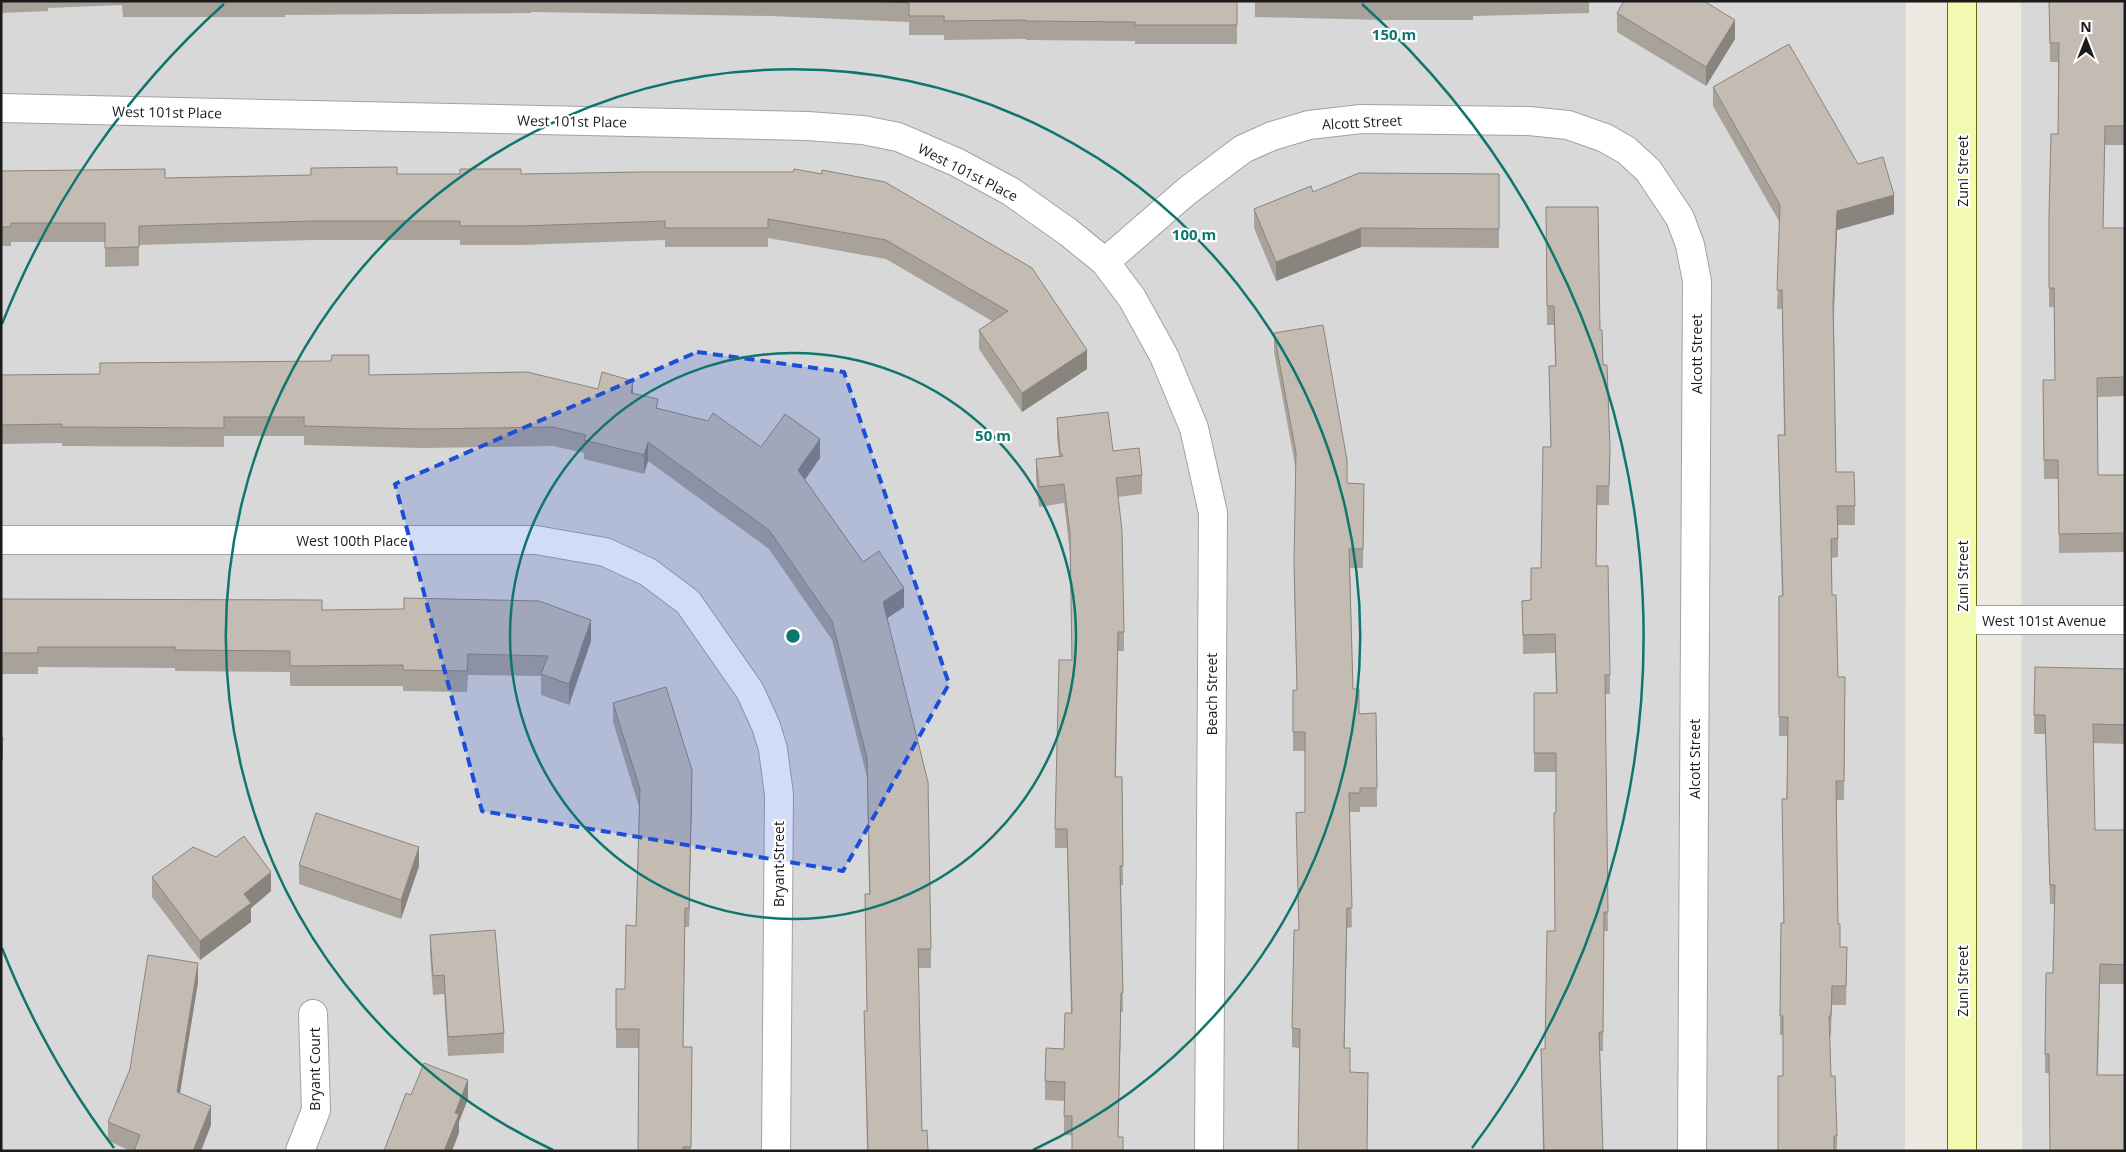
<svg xmlns="http://www.w3.org/2000/svg" width="2126" height="1152" font-family="'Open Sans',sans-serif">
<style>
.residential{fill:#d9d8d8}
.lines{fill:none;stroke-linecap:round;stroke-linejoin:round}
.street-casing{stroke:#a2a2a2;stroke-width:30}
.secondary-casing{stroke:#5e7103;stroke-width:30}
.street{stroke:#fff;stroke-width:28}
.secondary{stroke:#f2fab1;stroke-width:28}
.wall{fill:#a9a29a}
.shaded-wall{fill:#89847d}
.building{fill:#c4bcb3;stroke:#89847d}
.marked{fill:#1d4ed8;fill-opacity:0.2;stroke:#1d4ed8;stroke-width:4;stroke-dasharray:10 6;stroke-linejoin:round}
.ring{fill:none;stroke:#0f766e;stroke-width:2.5}
.labels{text-anchor:middle;dominant-baseline:central;stroke-width:4.5;stroke-linejoin:round;paint-order:stroke}
.street-label{font-size:14px;fill:#1b1b1b;stroke:#fff}
.centre{fill:#0f766e;stroke:#fff;stroke-width:2.5}
.ring-label{font-size:15px;text-anchor:middle;font-weight:bold;fill:#0f766e;stroke:#fff;stroke-width:4.5;stroke-linejoin:round;paint-order:stroke}
</style>
<rect width="100%" height="100%" fill="#ede9e0"/>
<g class="residential">
<polygon points="1,1 1906,1 1905,1151 1,1151"/>
<polygon points="2021,1 2125,1 2125,1151 2022,1151"/>
</g>
<g class="lines">
<defs>
<g id="street">
<polyline points="1,108 807,126 863,130 898,137 956,162 1010,191 1068,232 1105,262 1132,298 1164,356 1194,428 1213,513 1209,1151"/>
<polyline points="1105,262 1187,191 1243,149 1272,136 1309,125 1361,119 1529,121 1568,125 1605,138 1626,150 1648,170 1680,218 1690,245 1697,281 1692,1151"/>
<polyline points="1,540 536,540 605,552 648,572 688,602 750,691 766,726 773,749 779,795 776,1151"/>
<polyline points="1962,620 2125,620"/>
<polyline points="300,1151 316,1110 313,1014"/>
</g>
<polyline id="secondary" points="1962,1 1962,1151"/>
</defs>
<use href="#street" class="street-casing"/>
<use href="#secondary" class="secondary-casing"/>
<use href="#street" class="street"/>
<use href="#secondary" class="secondary"/>
</g>
<g class="wall">
<polygon points="1,1 1237,1 1237,44 1135,44 1135,41 1026,40 1026,39 944,40 944,35 909,35 909,22 771,16 531,12 531,13 285,15 285,17 123,17 122,5 48,8 48,11 1,13"/>
<polygon points="1255,1 1589,1 1589,13 1473,16 1473,20 1384,20 1255,17"/>
<polygon points="2049,1 2125,1 2125,145 2105,145 2103,228 2125,228 2125,396 2098,397 2098,475 2125,475 2125,552 2059,553 2058,479 2044,479 2043,380 2055,380 2054,307 2049,307 2049,213 2058,134 2058,62 2050,62"/>
<polygon points="1617,13 1735,39 1706,86 1617,32"/>
<polygon points="1713,87 1858,164 1894,214 1837,230 1834,317 1836,472 1855,506 1855,525 1838,525 1838,557 1831,558 1832,595 1838,677 1845,677 1844,800 1836,800 1838,924 1840,947 1847,966 1846,1005 1832,1005 1831,1036 1830,1036 1831,1076 1837,1136 1837,1151 1778,1151 1783,1076 1783,1035 1780,1035 1781,923 1783,923 1788,736 1779,736 1779,596 1782,596 1778,435 1784,435 1782,309 1777,309 1780,223 1713,106"/>
<polygon points="1,171 165,178 397,174 822,174 1087,369 1022,412 979,349 979,330 992,321 886,259 768,238 768,247 665,247 665,240 521,245 460,245 460,240 312,240 139,245 139,266 105,267 105,242 11,242 11,246 1,246"/>
<polygon points="1499,174 1499,248 1361,247 1276,281 1254,228 1254,209 1313,192"/>
<polygon points="1546,207 1600,330 1610,448 1609,505 1597,505 1596,566 1610,675 1610,694 1605,694 1608,931 1604,931 1603,1051 1600,1051 1603,1151 1543,1151 1541,1049 1545,1049 1555,931 1556,772 1534,772 1534,693 1556,693 1555,653 1523,654 1522,601 1531,600 1541,568 1551,447 1549,366 1555,366 1554,325 1547,325"/>
<polygon points="1274,333 1347,483 1364,484 1363,568 1350,568 1353,689 1359,714 1376,713 1377,807 1360,807 1360,812 1349,812 1352,927 1347,928 1344,1048 1367,1151 1299,1048 1292,1047 1292,1028 1299,930 1296,813 1305,812 1305,751 1293,751 1293,690 1297,690 1294,580 1296,470 1274,352"/>
<polygon points="1,375 369,375 598,389 633,393 658,408 761,447 820,458 805,480 863,562 904,607 887,618 931,949 931,968 918,968 922,1131 928,1151 867,1151 864,1011 867,1011 865,894 869,894 867,777 832,640 769,549 648,461 644,474 584,459 584,453 553,446 422,448 304,445 304,436 224,436 224,447 62,446 62,443 1,444"/>
<polygon points="1057,418 1113,451 1142,475 1142,494 1118,497 1124,632 1124,651 1118,651 1116,777 1122,777 1123,885 1121,885 1123,1012 1121,1012 1118,1137 1064,1135 1064,1101 1045,1100 1045,1081 1064,1049 1071,1013 1067,848 1055,848 1055,829 1072,660 1070,553 1064,503 1039,507 1036,478 1036,459 1059,456 1057,437"/>
<polygon points="1,599 322,610 591,641 569,705 541,695 541,676 468,675 467,692 403,691 403,686 290,686 290,672 175,671 175,668 38,667 38,674 1,674"/>
<polygon points="2125,669 2125,744 2093,743 2095,830 2125,830 2125,984 2100,984 2098,1075 2125,1151 2049,1073 2045,1073 2045,1054 2053,973 2055,904 2050,904 2045,734 2034,734 2034,715"/>
<polygon points="613,703 692,789 689,927 685,927 683,1047 692,1047 691,1151 638,1151 639,1048 616,1048 616,989 625,989 636,926 639,807 613,722"/>
<polygon points="299,865 419,866 401,919 299,884"/>
<polygon points="152,877 271,891 251,908 251,922 200,960 152,897"/>
<polygon points="430,935 504,1033 504,1053 448,1056 444,994 433,995 430,954"/>
<polygon points="198,982 180,1093 211,1125 201,1151 131,1151 108,1141 108,1122"/>
</g>
<g class="shaded-wall">
<polygon points="1735,20 1735,39 1706,86 1706,67"/>
<polygon points="1894,195 1894,214 1837,230 1833,323 1837,211"/>
<polygon points="1361,228 1361,247 1276,281 1276,262"/>
<polygon points="1087,350 1087,369 1022,412 1022,393"/>
<polygon points="633,381 633,400 631,393"/>
<polygon points="820,439 820,458 798,489 798,470"/>
<polygon points="648,442 648,461 644,474 644,455"/>
<polygon points="904,588 904,607 883,621 883,602"/>
<polygon points="591,620 591,641 569,705 569,684"/>
<polygon points="3,738 3,757 1,770 1,751"/>
<polygon points="692,770 692,789 689,927 689,908"/>
<polygon points="2,773 2,792 1,796 1,777"/>
<polygon points="419,847 419,866 401,919 401,900"/>
<polygon points="271,872 271,891 251,908 251,922 200,960 200,941 244,894"/>
<polygon points="1347,908 1347,928 1344,1067 1344,1048"/>
<polygon points="198,963 198,982 177,1111 177,1092"/>
<polygon points="1121,993 1121,1012 1118,1151"/>
<polygon points="468,1080 468,1099 459,1122 459,1133 452,1151 444,1151 455,1113"/>
<polygon points="211,1106 211,1125 201,1151 193,1151"/>
</g>
<g class="building">
<polygon points="868,1 1237,1 1237,25 1135,25 1135,22 1026,21 1026,20 944,21 944,16 909,16 909,3"/>
<polygon points="1624,1 1704,1 1735,20 1706,67 1617,13"/>
<polygon points="2049,1 2125,1 2125,126 2105,126 2103,228 2125,228 2125,377 2097,378 2098,475 2125,475 2125,533 2059,534 2058,460 2044,460 2043,380 2055,380 2054,288 2049,288 2049,213 2051,134 2058,134 2059,43 2050,43"/>
<polygon points="1789,44 1858,164 1883,157 1894,195 1837,211 1833,304 1836,472 1854,472 1855,506 1837,506 1838,538 1831,539 1832,595 1836,595 1838,677 1845,677 1844,781 1836,781 1838,924 1840,924 1840,947 1847,947 1846,986 1832,986 1831,1016 1829,1016 1831,1076 1835,1076 1837,1136 1834,1136 1834,1151 1778,1151 1778,1076 1783,1076 1783,1016 1780,1016 1781,923 1784,923 1782,799 1787,799 1788,717 1779,717 1779,596 1783,596 1778,435 1785,435 1782,290 1777,290 1780,205 1713,87"/>
<polygon points="397,167 397,174 460,174 460,169 521,169 521,174 641,172 793,172 794,169 822,174 822,170 885,182 1032,268 1087,350 1022,393 979,330 1008,311 886,240 768,219 768,228 665,228 665,221 521,226 460,226 460,221 312,221 139,226 139,247 105,248 105,223 11,223 11,227 1,227 1,171 165,169 165,178 311,175 311,168"/>
<polygon points="1359,173 1499,174 1499,229 1361,228 1276,262 1254,209 1311,186 1313,192"/>
<polygon points="1546,207 1598,207 1600,330 1602,330 1603,365 1607,365 1610,448 1609,486 1597,486 1596,566 1608,566 1610,675 1605,675 1608,912 1604,912 1603,1032 1599,1032 1603,1151 1544,1151 1541,1049 1545,1049 1547,931 1555,931 1554,813 1556,813 1556,753 1534,753 1534,693 1557,693 1555,634 1523,635 1522,601 1531,600 1531,568 1541,568 1543,447 1551,447 1549,366 1556,366 1554,306 1547,306"/>
<polygon points="1323,325 1347,460 1347,483 1364,484 1363,549 1349,549 1353,689 1359,689 1359,714 1376,713 1377,788 1360,788 1360,793 1349,793 1352,908 1347,908 1344,1048 1350,1048 1350,1072 1368,1073 1367,1151 1298,1151 1300,1029 1292,1028 1294,930 1299,930 1296,813 1305,812 1305,732 1293,732 1293,690 1297,690 1294,561 1296,453 1274,333"/>
<polygon points="332,355 369,355 369,375 527,372 598,389 602,372 633,381 631,393 658,399 656,408 708,421 713,413 761,447 785,414 820,439 798,470 863,562 879,551 904,588 883,602 928,782 931,949 918,949 922,1131 927,1130 928,1151 868,1151 864,1011 867,1011 865,894 870,894 867,758 832,621 769,530 648,442 644,455 584,440 586,435 553,427 422,429 304,426 304,417 224,417 224,428 62,427 62,424 1,425 1,375 100,374 100,363 331,361"/>
<polygon points="1108,412 1113,451 1139,448 1142,475 1116,478 1122,531 1124,632 1118,632 1115,777 1122,777 1123,866 1120,866 1123,993 1121,993 1118,1137 1123,1137 1123,1151 1072,1151 1072,1116 1064,1116 1065,1082 1045,1081 1046,1048 1064,1049 1065,1013 1072,1013 1067,829 1055,829 1059,660 1072,660 1070,534 1064,484 1039,487 1036,459 1063,456 1060,452 1057,418"/>
<polygon points="404,598 539,601 591,620 569,684 541,674 548,656 468,654 467,671 403,670 403,665 290,666 290,651 175,650 175,647 38,647 38,653 1,653 1,599 322,600 322,610 404,609"/>
<polygon points="2035,667 2125,669 2125,725 2093,724 2095,830 2125,830 2125,965 2100,964 2097,1075 2125,1075 2125,1151 2050,1151 2049,1054 2045,1054 2046,973 2053,973 2055,885 2050,885 2045,715 2034,715"/>
<polygon points="666,687 692,770 689,908 685,908 683,1047 692,1047 691,1147 683,1147 683,1151 638,1151 639,1029 616,1029 616,989 625,989 626,925 636,926 640,789 613,703"/>
<polygon points="1,737 3,738 1,751"/>
<polygon points="316,813 419,847 401,900 299,865"/>
<polygon points="244,836 271,872 244,894 251,903 200,941 152,877 193,847 216,857"/>
<polygon points="495,930 504,1033 448,1037 444,975 433,976 430,935"/>
<polygon points="148,955 198,963 177,1092 211,1106 193,1151 134,1151 140,1135 108,1122 130,1069"/>
<polygon points="424,1063 468,1080 455,1113 459,1114 444,1151 384,1151 406,1093 411,1095"/>
</g>
<path class="marked" d="M697,352l147,20 105,312 -106,187 -361,-60 -87,-327z"/>
<g class="ring">
<circle cx="793" cy="636" r="283"/>
<path d="M553 1150A567 567 0 1 1 1033 1150"/>
<path d="M114 1148A850 850 0 0 1 2 948M2 324A850 850 0 0 1 224 4M1362 4A850 850 0 0 1 1472 1148"/>
</g>
<g class="labels">
<g class="street-label">
<text transform="translate(167 112) rotate(1)">West 101st Place</text>
<text transform="translate(572 121) rotate(1)">West 101st Place</text>
<text transform="translate(1362 122) rotate(-3)">Alcott Street</text>
<text transform="translate(1962 171) rotate(-90)">Zuni Street</text>
<text transform="translate(968 172) rotate(27)">West 101st Place</text>
<text transform="translate(1696 354) rotate(-90)">Alcott Street</text>
<text x="352" y="540">West 100th Place</text>
<text transform="translate(1962 576) rotate(-90)">Zuni Street</text>
<text x="2044" y="620">West 101st Avenue</text>
<text transform="translate(1211 694) rotate(-90)">Beach Street</text>
<text transform="translate(1694 759) rotate(-90)">Alcott Street</text>
<text transform="translate(778 864) rotate(-90)">Bryant Street</text>
<text transform="translate(1962 981) rotate(-90)">Zuni Street</text>
<text transform="translate(314 1069) rotate(-90)">Bryant Court</text>
</g>
</g>
<circle cx="793" cy="636" r="8" class="centre"/>
<g class="ring-label">
<text x="1394" y="40">150 m</text>
<text x="1194" y="240">100 m</text>
<text x="993" y="441">50 m</text>
</g>
<rect width="2126" height="1152" fill="none" stroke="#1b1b1b" stroke-width="5"/>
<g transform="translate(2086 40)" stroke="#ffffff" stroke-width="4" paint-order="stroke">
<path d="M0-4L9 19L0 12L-9 19Z" fill="#1b1b1b"/>
<text y="-8" font-size="14" font-weight="bold" text-anchor="middle" fill="#1b1b1b">N</text>
</g>
</svg>
